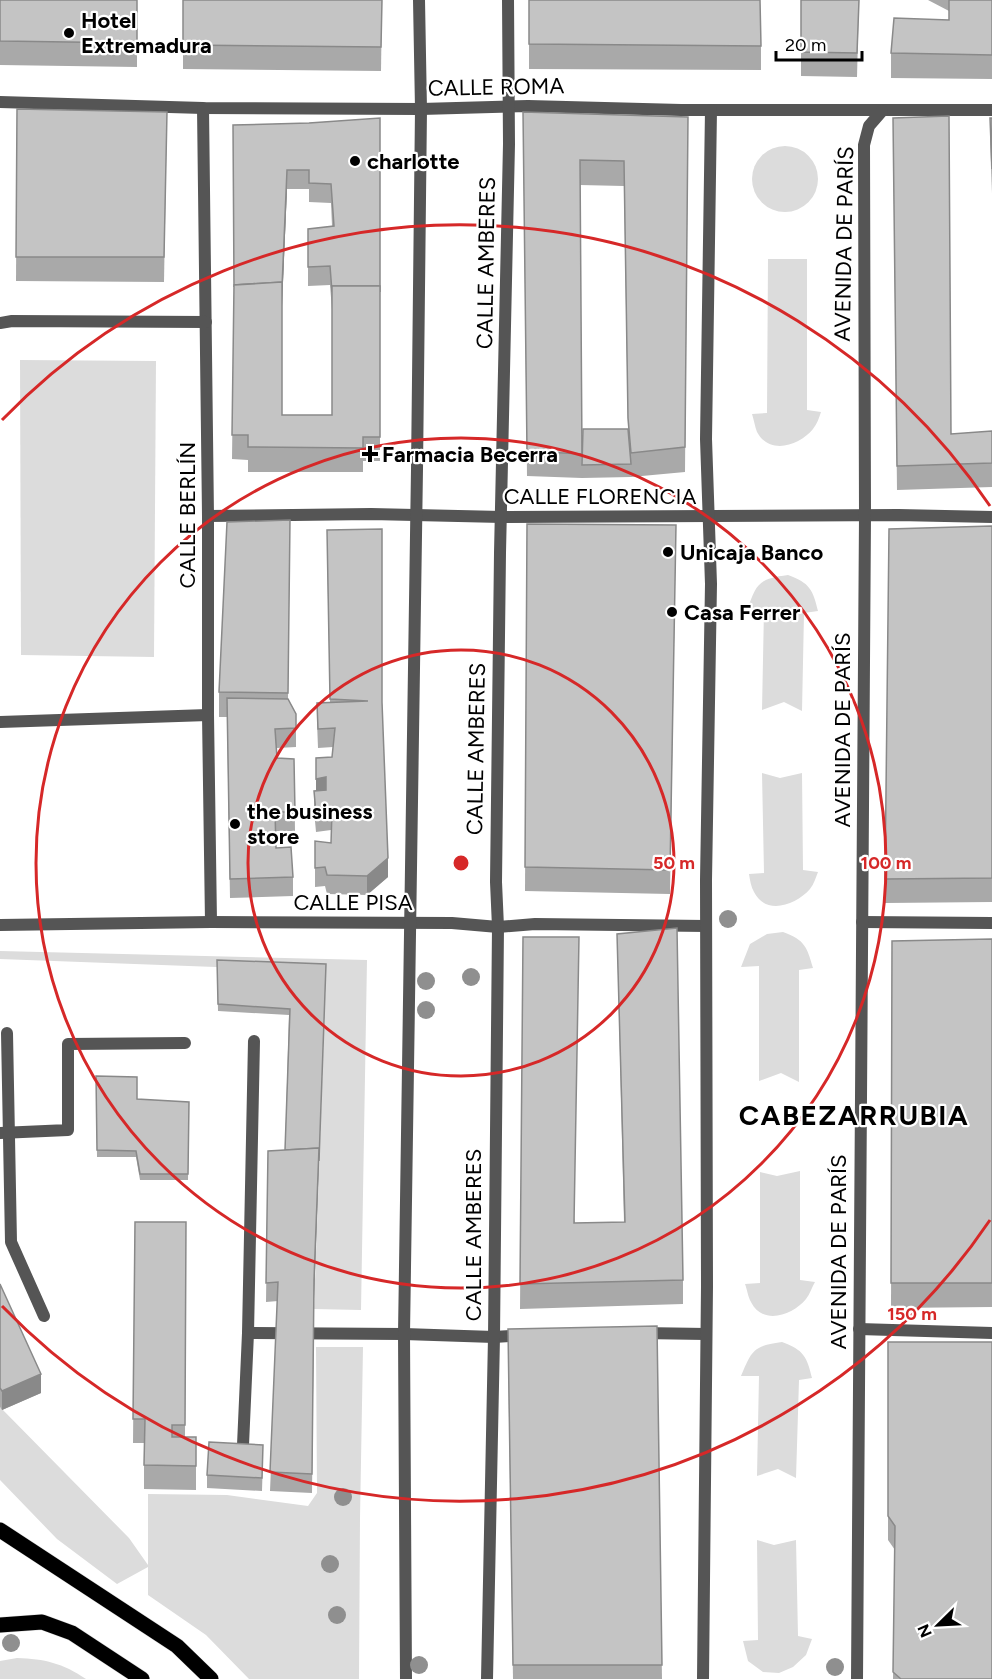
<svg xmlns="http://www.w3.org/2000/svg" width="992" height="1679" font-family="Figtree,sans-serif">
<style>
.green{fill:#dcdcdc}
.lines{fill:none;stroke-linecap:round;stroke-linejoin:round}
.primary-casing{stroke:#dbdbdb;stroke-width:16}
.service{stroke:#555;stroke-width:12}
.minor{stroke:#555;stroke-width:12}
.primary{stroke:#000;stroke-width:15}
.tree{fill:#8f8f8f}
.wall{fill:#a9a9a9;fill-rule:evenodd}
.shaded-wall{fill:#898989}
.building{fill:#c4c4c4;stroke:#898989;stroke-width:1.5}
.ring{fill:none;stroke:#d62828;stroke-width:3}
.poi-dot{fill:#000;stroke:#fff;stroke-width:2}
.labels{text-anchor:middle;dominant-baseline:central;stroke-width:4.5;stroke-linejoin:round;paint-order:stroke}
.poi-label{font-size:22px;font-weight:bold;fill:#000;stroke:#fff;text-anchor:start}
.street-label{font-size:22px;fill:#000;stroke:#fff}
.district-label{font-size:28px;font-weight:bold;letter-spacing:1.5px;fill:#000;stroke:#fff}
.centre{fill:#d62828;stroke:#fff;stroke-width:3}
.ring-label{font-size:18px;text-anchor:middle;font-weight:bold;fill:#d62828;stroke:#fff;stroke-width:4.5;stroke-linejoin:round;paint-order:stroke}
</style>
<rect width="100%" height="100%" fill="#fff"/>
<g class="green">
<circle cx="785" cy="179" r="33"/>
<path d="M768,259h39v151l14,2c-2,6 -4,12 -8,17 -13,16 -43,27 -56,3 -2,-5 -3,-12 -5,-18l15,-1z"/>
<polygon points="20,360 156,361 154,657 21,655"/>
<path d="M788,575c22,8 25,15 30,36l-14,2 -2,98 -18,-9 -22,8 2,-101 -17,1c10,-27 11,-31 41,-35z"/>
<path d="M762,773l18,5 22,-5 1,97 15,2c-2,5 -4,12 -8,17 -14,16 -44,27 -56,3 -3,-5 -4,-12 -5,-18l15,-1z"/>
<path d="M783,932c22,8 24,15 30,36l-14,2v112l-18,-9 -22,8v-115l-18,1 9,-23 17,-10z"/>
<polygon points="0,951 367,960 361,1310 314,1309 326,971 0,959"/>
<path d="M800,1171v109l15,2c-3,5 -5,12 -9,17 -13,16 -43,27 -55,3 -3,-5 -4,-13 -6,-18l15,-1v-111l17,4z"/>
<path d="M782,1342c22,8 25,15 30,36l-13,2 -3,98 -18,-9 -21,7 2,-100h-18c11,-26 12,-30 41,-34z"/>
<polygon points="316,1347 363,1347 360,1518 359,1679 249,1679 206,1635 148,1595 148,1567 117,1584 57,1539 0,1480 0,1407 129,1538 148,1565 148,1494 227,1495 308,1506 317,1493"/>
<polygon points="757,1540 774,1545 796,1540 798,1636 812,1639 806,1655 793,1667 779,1673 763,1672 748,1661 743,1641 758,1640"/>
<path d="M17,1658c28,1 45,5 69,21h-86v-18z"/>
</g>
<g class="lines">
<defs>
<g id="primary">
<polyline points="0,1530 177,1646 211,1679"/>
<polyline points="0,1625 42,1622 72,1633 142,1679"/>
</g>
</defs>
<use href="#primary" class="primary-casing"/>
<g class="service">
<polyline points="7,1033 11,1242 44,1316"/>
<polyline points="0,1133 68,1130 68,1044 185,1043"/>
<polyline points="248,1333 404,1334"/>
<polyline points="243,1445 248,1333 254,1041"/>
</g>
<g class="minor">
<polyline points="0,102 203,108 421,109 528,106 681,110 992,110"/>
<polyline points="203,108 208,516 208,715 211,922"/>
<polyline points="0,323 12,321 206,322"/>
<polyline points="208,516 371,514 502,517 898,515 992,517"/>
<polyline points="0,722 208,715"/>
<polyline points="862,922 992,923"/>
<polyline points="0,925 211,922 452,923 498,927 535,924 706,926"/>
<polyline points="859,1329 992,1333"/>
<polyline points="641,1333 706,1334"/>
<polyline points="404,1334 494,1337 525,1335"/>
<polyline points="406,1679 404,1334 417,469 421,109 419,0"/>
<polyline points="487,1679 494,1337 498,927 496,882 500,553 509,144 508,0"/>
<polyline points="703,1679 707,1286 706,880 711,584 706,439 711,110"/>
<polyline points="857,1679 865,516 864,145 869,126 882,111"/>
</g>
<use href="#primary" class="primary"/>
</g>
<g class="tree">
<circle cx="728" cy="919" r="9"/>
<circle cx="471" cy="977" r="9"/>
<circle cx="426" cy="981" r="9"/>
<circle cx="426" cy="1010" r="9"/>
<circle cx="343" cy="1497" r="9"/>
<circle cx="330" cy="1564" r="9"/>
<circle cx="337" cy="1615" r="9"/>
<circle cx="11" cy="1643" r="9"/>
<circle cx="419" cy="1665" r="9"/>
<circle cx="835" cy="1667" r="9"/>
</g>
<g class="wall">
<polygon points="0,0 137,0 137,67 0,65"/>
<polygon points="183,0 382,0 381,71 183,69"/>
<polygon points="529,0 761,46 761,70 529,69"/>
<polygon points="801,0 859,0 857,77 801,76"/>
<polygon points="928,0 992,0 992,79 891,78 891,53 949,20 949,11"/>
<polygon points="17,109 167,112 164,282 16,281"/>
<path d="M523,112l165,5 -3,355 -54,5 -49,1 -55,-2zM580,185l44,1 4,243 -46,36z"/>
<path d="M380,118v343h-17v11h-115v-12l-16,-1 2,-165 -1,-169 76,-2zM287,189h22v13l22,1 1,23 -24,3v57l22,-1 2,25v105h-50v-109z"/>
<polygon points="893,118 951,434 992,431 992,487 897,490"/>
<polygon points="990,118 992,118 992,193 990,142"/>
<polygon points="290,520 288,699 296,714 296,747 277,748 277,758 294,759 295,831 275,831 276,848 293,877 293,896 230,898 227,717 219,717 219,692"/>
<polygon points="527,524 676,525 670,894 525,891"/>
<polygon points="992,526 992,902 885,903 889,529"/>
<polygon points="327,549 382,702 388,877 367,895 327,894 325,886 315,887 315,868 331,843 331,830 316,832 314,810 314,791 316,791 316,758 332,757 333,747 318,748 317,722 317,703 330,702"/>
<polygon points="617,934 683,1280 683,1304 520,1309 523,937 575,1223 624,1222"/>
<polygon points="992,939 992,1307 891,1308 892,941"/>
<polygon points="217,960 326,964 314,1299 312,1493 270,1491 278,1301 266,1302 268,1151 285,1150 289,1015 218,1011"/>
<polygon points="96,1076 137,1099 189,1102 188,1180 140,1180 136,1157 97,1157"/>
<polygon points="135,1222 186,1222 185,1437 196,1437 196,1490 144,1489 144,1443 133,1443"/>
<polygon points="0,1284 41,1393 2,1410 0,1407"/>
<polygon points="657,1326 662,1679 513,1679 508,1354"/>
<polygon points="888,1342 992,1679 893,1679 895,1550 888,1540"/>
<polygon points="263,1458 262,1491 207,1488 207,1475"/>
</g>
<g class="shaded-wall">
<polygon points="287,170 287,189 282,306 282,282"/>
<polygon points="326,777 326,796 316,798 316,779"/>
<polygon points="388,858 388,877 367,895 367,876"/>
<polygon points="326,964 314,1299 312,1493 314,1280"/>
<polygon points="41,1374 41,1393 2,1410 2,1391"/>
</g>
<g class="building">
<polygon points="0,0 137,0 137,43 0,41"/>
<polygon points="183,0 382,0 381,47 183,45"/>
<polygon points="529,0 760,0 761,46 529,44"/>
<polygon points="801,0 859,0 857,53 801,52"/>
<polygon points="949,0 992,0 992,55 891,53 894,18 949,20"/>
<polygon points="17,109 167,112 164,257 16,257"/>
<polygon points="523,112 688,117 685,447 631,453 628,418 624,161 580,160 582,454 527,451"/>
<polygon points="949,116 951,434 992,431 992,463 897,466 893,118"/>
<polygon points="380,118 380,292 380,286 332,286 332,292 330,266 308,267 308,229 334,226 331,184 309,183 309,170 287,170 282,287 282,282 234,285 234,287 233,125 309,123"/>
<polygon points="990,118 992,118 992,169"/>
<polygon points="282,282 282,415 332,415 332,286 380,286 380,437 363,437 363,448 248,447 248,435 232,435 234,285"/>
<polygon points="583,429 628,429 631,464 582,465"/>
<polygon points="290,520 288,693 219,692 227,522"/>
<polygon points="527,524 676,525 670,870 525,867"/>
<polygon points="992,526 992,878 885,879 889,529"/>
<polygon points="382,529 382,702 388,858 367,876 327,875 325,867 315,868 315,841 331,843 332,811 316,813 314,791 326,790 326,777 316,779 316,758 332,757 335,728 318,729 317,703 368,701 330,699 327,530"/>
<polygon points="227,698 288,699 296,714 296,728 275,729 277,758 294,759 295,812 275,812 276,848 291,847 293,877 230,879"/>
<polygon points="677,928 683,1280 520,1284 523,937 579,937 574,1223 625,1222 617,934"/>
<polygon points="992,939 992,1283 891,1283 892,941"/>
<polygon points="217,960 326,964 319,1161 319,1148 285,1150 290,1009 218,1004"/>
<polygon points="96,1076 137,1077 137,1099 189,1102 188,1174 140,1174 136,1151 97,1150"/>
<polygon points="319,1148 314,1280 312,1474 270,1472 278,1282 266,1283 268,1151"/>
<polygon points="135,1222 186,1222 185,1425 172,1425 172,1437 196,1437 196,1466 144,1465 145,1419 133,1419"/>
<polygon points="0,1284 41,1374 2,1391 0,1388"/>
<polygon points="657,1326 662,1665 513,1665 508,1329"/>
<polygon points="888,1342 992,1342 992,1679 901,1679 893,1672 895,1526 888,1516"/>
<polygon points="209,1442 263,1445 262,1478 207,1475"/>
</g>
<g class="ring">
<circle cx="461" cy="863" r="213"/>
<circle cx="461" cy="863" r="425"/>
<path d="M990 1220A638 638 0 0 1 2 1306M2 420A638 638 0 0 1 990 506"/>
</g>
<g class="poi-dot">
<circle cx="69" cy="33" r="6"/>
<circle cx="355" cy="161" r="6"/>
<path d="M367 445h6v6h6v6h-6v6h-6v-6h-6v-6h6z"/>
<circle cx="668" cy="552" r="6"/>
<circle cx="672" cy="612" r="6"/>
<circle cx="235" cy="824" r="6"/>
</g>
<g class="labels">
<g class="poi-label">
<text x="81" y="20">Hotel<tspan x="81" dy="25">Extremadura</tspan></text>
<text x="367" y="161">charlotte</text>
<text x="382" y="454">Farmacia Becerra</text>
<text x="680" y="552">Unicaja Banco</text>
<text x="684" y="612">Casa Ferrer</text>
<text x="247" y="811">the business<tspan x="247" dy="25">store</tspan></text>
</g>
<g class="street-label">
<text transform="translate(496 87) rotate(-1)">CALLE ROMA</text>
<text transform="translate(844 244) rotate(-89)">AVENIDA DE PARÍS</text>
<text transform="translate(486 263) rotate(-89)">CALLE AMBERES</text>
<text x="600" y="496">CALLE FLORENCIA</text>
<text transform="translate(187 515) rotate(-90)">CALLE BERLÍN</text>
<text transform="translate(842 730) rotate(-90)">AVENIDA DE PARÍS</text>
<text transform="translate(476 749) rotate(-89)">CALLE AMBERES</text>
<text x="353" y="902">CALLE PISA</text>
<text transform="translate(473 1235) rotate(-90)">CALLE AMBERES</text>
<text transform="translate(838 1252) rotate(-90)">AVENIDA DE PARÍS</text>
</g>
<g class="district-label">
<text x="854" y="1115">CABEZARRUBIA</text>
</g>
</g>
<circle cx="461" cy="863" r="9" class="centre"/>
<g class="ring-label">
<text x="674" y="869">50 m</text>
<text x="886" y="869">100 m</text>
<text x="912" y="1320">150 m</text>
</g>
<g transform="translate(938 1625) rotate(246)" stroke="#ffffff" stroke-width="4.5" paint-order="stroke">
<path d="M0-4.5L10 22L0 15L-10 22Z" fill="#000000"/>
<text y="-9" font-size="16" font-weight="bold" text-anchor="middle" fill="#000000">N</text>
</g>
<path d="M776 51v9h86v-9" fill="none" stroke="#000000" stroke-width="3"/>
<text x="785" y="51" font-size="18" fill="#000000" stroke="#ffffff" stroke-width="4.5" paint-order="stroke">20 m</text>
</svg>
